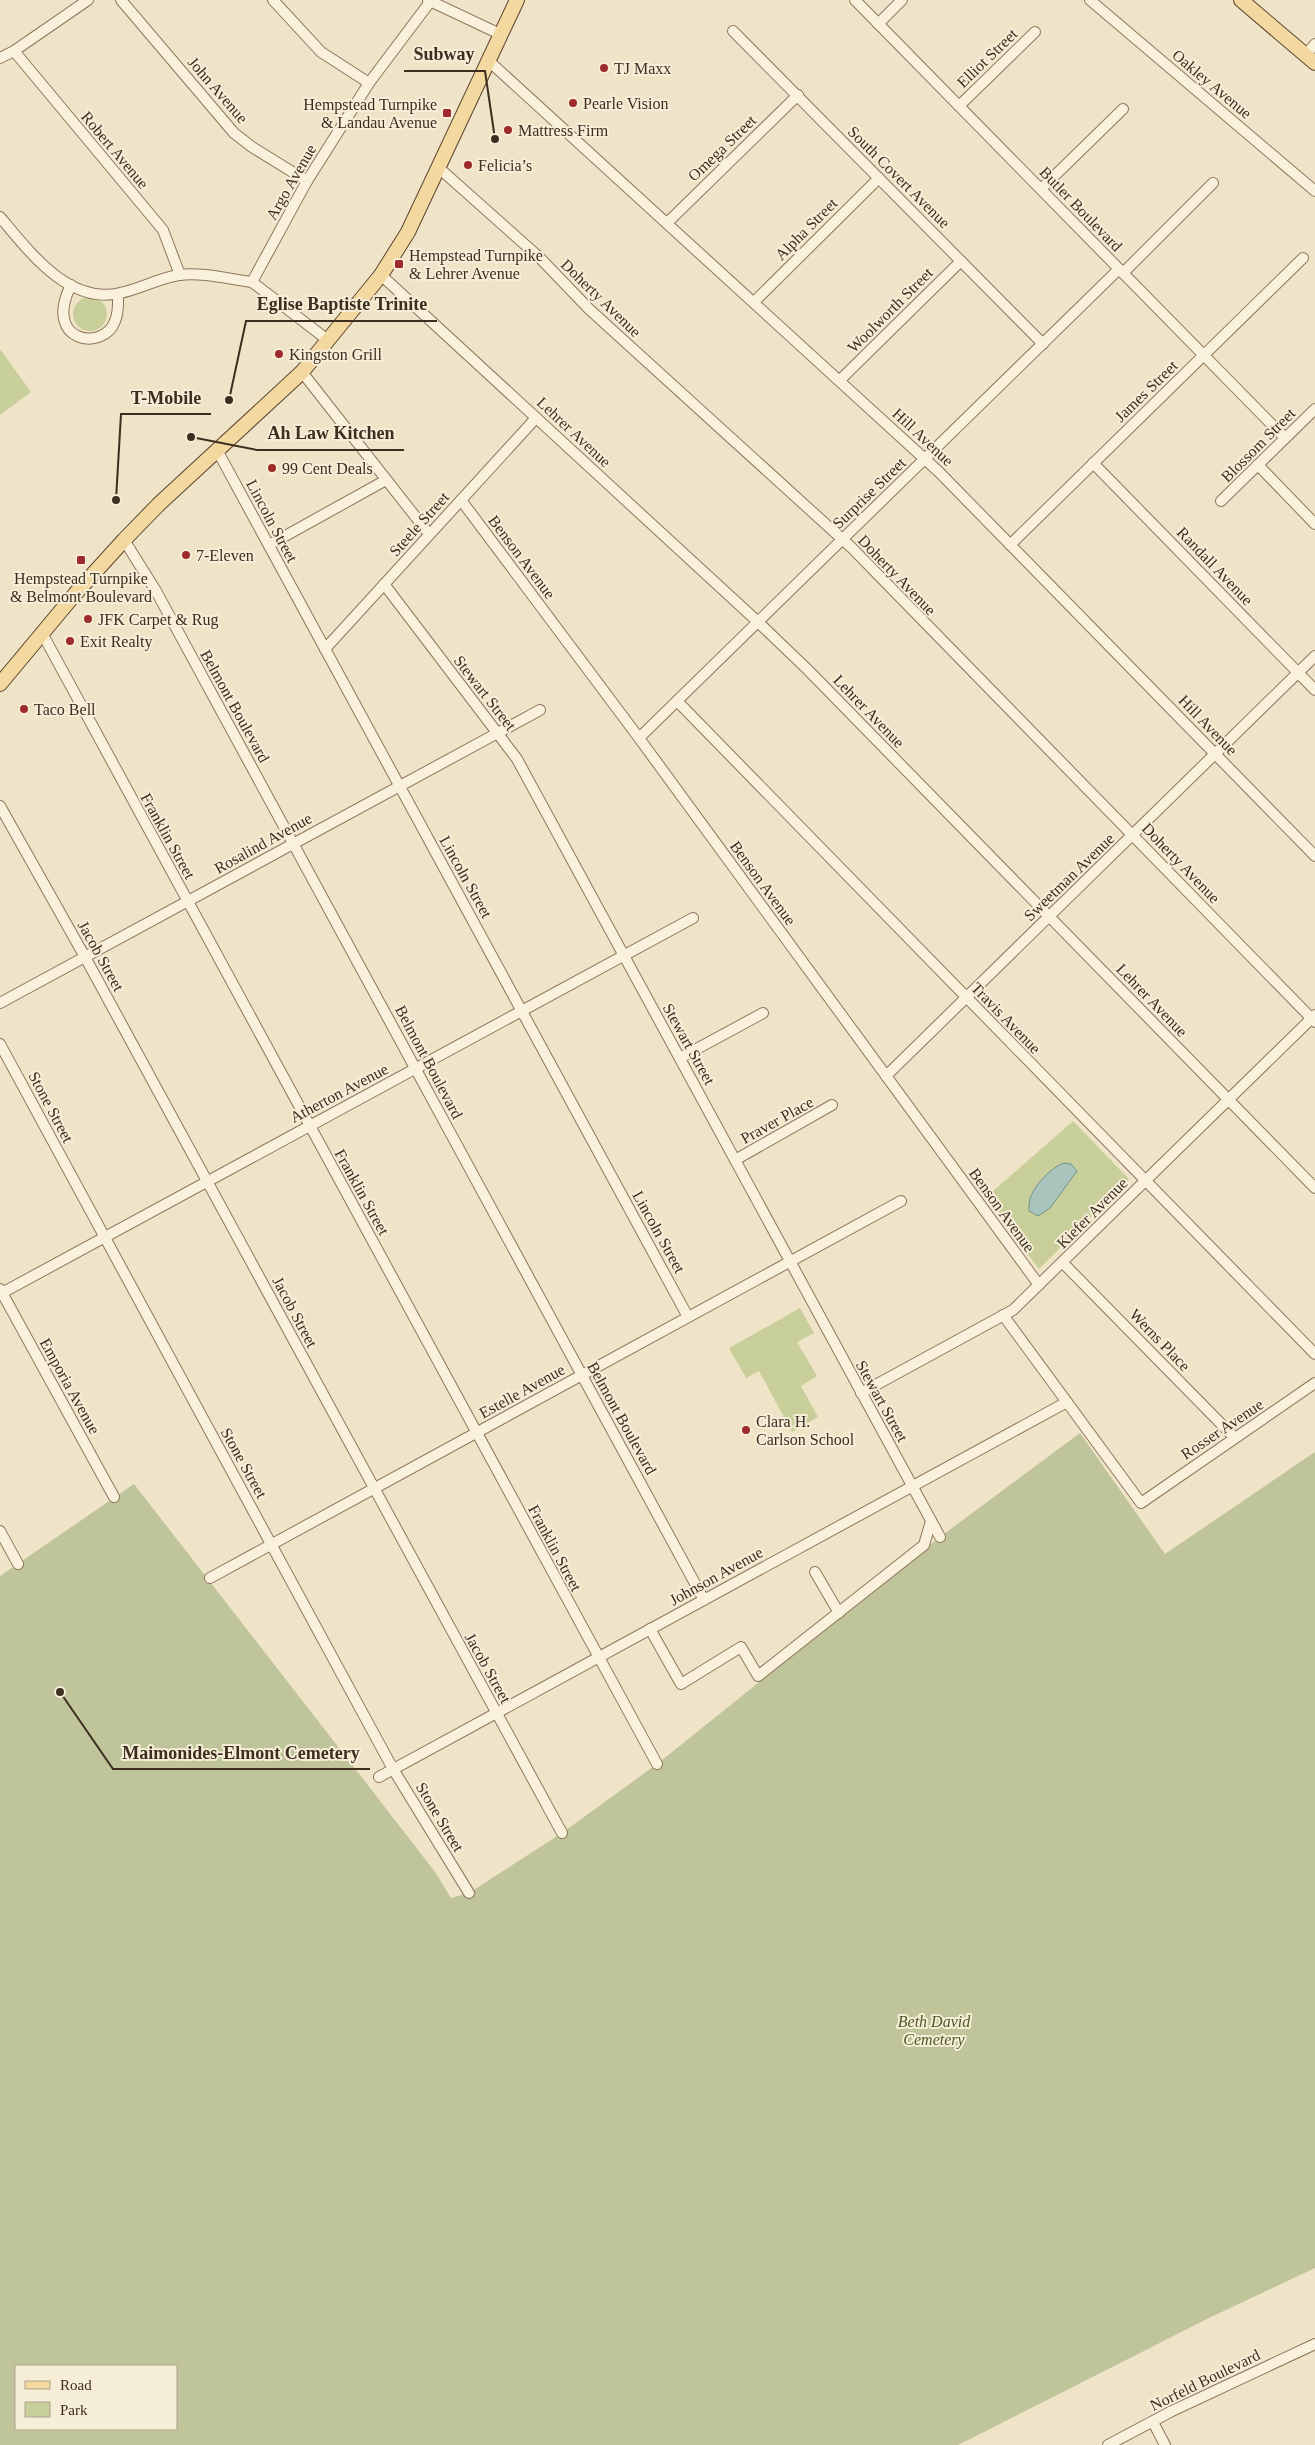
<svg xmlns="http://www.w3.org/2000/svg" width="1315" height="2445" font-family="Georgia,serif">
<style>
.green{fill:#c9cf9b}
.cemetery{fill:#bfc49a;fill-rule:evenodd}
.water{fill:#a9c4bc;stroke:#6f938a}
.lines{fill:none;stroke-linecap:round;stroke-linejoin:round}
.minor-casing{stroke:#8d765c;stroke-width:12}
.major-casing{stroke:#5b4430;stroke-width:16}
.minor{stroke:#faf1dc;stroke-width:10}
.major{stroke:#f3d9a0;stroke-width:14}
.poi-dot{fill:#9e2a2b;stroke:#f7eed8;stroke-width:2}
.labels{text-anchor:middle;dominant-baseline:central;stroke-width:4;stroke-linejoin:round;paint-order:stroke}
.street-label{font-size:16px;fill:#3d2e20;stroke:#f7eed8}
.poi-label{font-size:16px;fill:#3d2e20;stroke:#f7eed8;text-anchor:start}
.park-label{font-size:16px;font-style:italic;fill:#4d5a26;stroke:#f7eed8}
.leader{fill:none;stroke:#3d2e20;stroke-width:2}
.callout-dot{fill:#3d2e20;stroke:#f7eed8;stroke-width:2}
.callout-label{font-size:18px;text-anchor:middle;font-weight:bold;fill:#3d2e20;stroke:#f7eed8;stroke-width:4;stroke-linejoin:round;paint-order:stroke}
</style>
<rect width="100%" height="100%" fill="#f0e4c8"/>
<g class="green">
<circle cx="90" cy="314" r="17"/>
<polygon points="0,349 31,392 0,415"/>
<polygon points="1073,1121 1129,1179 1039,1269 985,1198"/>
<polygon points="800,1308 814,1333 797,1342 817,1376 801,1386 818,1417 792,1432 759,1371 746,1378 729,1348"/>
</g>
<path class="cemetery" d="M1080,1433l85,121 150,-102v816l-104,49 -253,128h-958v-869l134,-92 233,300 68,88 16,26 18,-5 93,-60 95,-69 283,-227zM16,2366h160v63h-160z"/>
<path class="water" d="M1064,1163l7,1 6,7 -27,37 -12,8 -9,-5c0,-4 0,-9 1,-13 5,-13 21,-31 34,-35z"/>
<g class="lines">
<defs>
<g id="minor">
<polyline points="121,0 234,133 252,147 307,181"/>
<polyline points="273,0 321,52 369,83"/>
<polyline points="428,0 502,35"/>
<polyline points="855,0 1285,438"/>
<polyline points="1090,0 1315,191"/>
<polyline points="878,24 902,0"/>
<polyline points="733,31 1043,344"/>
<polyline points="14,51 163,230 180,275"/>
<polyline points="1306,55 1315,44"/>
<polyline points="0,58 14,51 88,0"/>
<polyline points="490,62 939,472 1315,856"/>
<polyline points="959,106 1035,32"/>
<polyline points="439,168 540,258 589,309 852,548 1315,1022"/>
<polyline points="1041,189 1123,109"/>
<path d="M0,217c29,34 68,88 120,76 20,-4 39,-15 59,-18 23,-3 50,4 73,7"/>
<polyline points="667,223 798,95"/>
<polyline points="1123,273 1213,183"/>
<polyline points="381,275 758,622 807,669 1315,1188"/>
<polyline points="252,282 307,181 369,83 430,2"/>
<polyline points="252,282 329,341"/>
<path d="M71,285c-29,58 33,67 44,36 4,-9 3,-18 3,-27"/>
<polyline points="754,302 879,178"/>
<polyline points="302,372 429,534"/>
<polyline points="840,380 961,261"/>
<polyline points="217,450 688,1317"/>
<polyline points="1093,463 1315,690"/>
<polyline points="1258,465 1315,524"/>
<polyline points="461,500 639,738 1039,1285"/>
<polyline points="1221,501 1315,409"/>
<polyline points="124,540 156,591 704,1600"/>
<polyline points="269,545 386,480"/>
<polyline points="1010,545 1303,258"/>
<polyline points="384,584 517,759 940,1537"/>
<polyline points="42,633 657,1764"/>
<polyline points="325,649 536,418"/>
<polyline points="677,701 1315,1354"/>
<polyline points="639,738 1119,269"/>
<polyline points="0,806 85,957 562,1833"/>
<polyline points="0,1003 540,710"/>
<polyline points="0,1044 393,1769 469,1893"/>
<polyline points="680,1058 763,1013"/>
<polyline points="886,1076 1315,656"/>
<polyline points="735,1160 832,1105"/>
<polyline points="1063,1263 1235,1438"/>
<polyline points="0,1289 114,1497"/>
<polyline points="0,1294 693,918"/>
<polyline points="1003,1315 1141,1503 1315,1383"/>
<polyline points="861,1393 1013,1310 1315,1015"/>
<polyline points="0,1531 18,1564"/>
<polyline points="815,1572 839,1613"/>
<polyline points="210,1578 901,1201"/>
<polyline points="650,1629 681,1684 741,1647 758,1676 924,1545 931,1521"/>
<polyline points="379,1777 1067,1402"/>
<polyline points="1153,2422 1165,2445"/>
<polyline points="1108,2445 1172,2411 1315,2344"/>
</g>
<g id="major">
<polyline points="1241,0 1315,63"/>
<polyline points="0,684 75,594 124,540 158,505 302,372 381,275 408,232 517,0"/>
</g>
</defs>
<use href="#minor" class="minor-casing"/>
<use href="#major" class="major-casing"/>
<use href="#minor" class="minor"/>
<use href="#major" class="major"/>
</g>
<g class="poi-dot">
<circle cx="604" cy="68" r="5"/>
<circle cx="573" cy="103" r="5"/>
<rect x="442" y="108" width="10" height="10" rx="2.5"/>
<circle cx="508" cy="130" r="5"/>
<circle cx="468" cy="165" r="5"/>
<rect x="394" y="259" width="10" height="10" rx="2.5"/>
<circle cx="279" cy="354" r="5"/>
<circle cx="272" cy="468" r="5"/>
<circle cx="186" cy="555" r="5"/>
<rect x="76" y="555" width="10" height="10" rx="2.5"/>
<circle cx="88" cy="619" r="5"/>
<circle cx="70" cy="641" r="5"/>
<circle cx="24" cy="709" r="5"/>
<circle cx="746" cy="1430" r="5"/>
</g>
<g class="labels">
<g class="street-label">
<text transform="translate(987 58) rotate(-44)">Elliot Street</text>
<text transform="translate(1212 84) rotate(40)">Oakley Avenue</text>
<text transform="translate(218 90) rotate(49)">John Avenue</text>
<text transform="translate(722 148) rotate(-44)">Omega Street</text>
<text transform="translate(115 150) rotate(50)">Robert Avenue</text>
<text transform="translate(899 177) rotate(45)">South Covert Avenue</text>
<text transform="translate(291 182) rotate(-60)">Argo Avenue</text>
<text transform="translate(1081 209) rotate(46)">Butler Boulevard</text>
<text transform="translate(806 229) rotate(-45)">Alpha Street</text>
<text transform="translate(601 298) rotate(44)">Doherty Avenue</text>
<text transform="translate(890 310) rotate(-45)">Woolworth Street</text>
<text transform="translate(1146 391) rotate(-44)">James Street</text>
<text transform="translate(574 432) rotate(43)">Lehrer Avenue</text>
<text transform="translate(923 437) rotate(43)">Hill Avenue</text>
<text transform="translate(1258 445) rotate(-45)">Blossom Street</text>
<text transform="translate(869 493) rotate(-44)">Surprise Street</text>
<text transform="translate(272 521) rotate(62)">Lincoln Street</text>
<text transform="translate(419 524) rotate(-48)">Steele Street</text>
<text transform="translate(522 557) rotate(53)">Benson Avenue</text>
<text transform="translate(1215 566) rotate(46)">Randall Avenue</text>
<text transform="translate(897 575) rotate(46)">Doherty Avenue</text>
<text transform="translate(485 693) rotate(52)">Stewart Street</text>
<text transform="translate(235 706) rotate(61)">Belmont Boulevard</text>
<text transform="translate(869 711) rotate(46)">Lehrer Avenue</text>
<text transform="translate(1208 725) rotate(46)">Hill Avenue</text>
<text transform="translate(168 836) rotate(61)">Franklin Street</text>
<text transform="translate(263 843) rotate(-29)">Rosalind Avenue</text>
<text transform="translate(1181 863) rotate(46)">Doherty Avenue</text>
<text transform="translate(466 877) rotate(61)">Lincoln Street</text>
<text transform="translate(1069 877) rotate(-44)">Sweetman Avenue</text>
<text transform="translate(763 883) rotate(54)">Benson Avenue</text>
<text transform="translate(101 956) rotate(61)">Jacob Street</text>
<text transform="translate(1152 1000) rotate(46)">Lehrer Avenue</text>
<text transform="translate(1006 1018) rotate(46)">Travis Avenue</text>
<text transform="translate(689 1044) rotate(61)">Stewart Street</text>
<text transform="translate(429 1062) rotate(62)">Belmont Boulevard</text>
<text transform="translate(339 1093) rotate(-28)">Atherton Avenue</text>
<text transform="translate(51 1107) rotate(62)">Stone Street</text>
<text transform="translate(777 1120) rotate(-29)">Praver Place</text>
<text transform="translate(362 1192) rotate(61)">Franklin Street</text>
<text transform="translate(1002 1210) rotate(54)">Benson Avenue</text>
<text transform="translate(1092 1213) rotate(-45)">Kiefer Avenue</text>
<text transform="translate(659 1232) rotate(61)">Lincoln Street</text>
<text transform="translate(295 1312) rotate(62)">Jacob Street</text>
<text transform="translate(1160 1340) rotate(46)">Werns Place</text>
<text transform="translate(70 1386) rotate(61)">Emporia Avenue</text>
<text transform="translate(522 1391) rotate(-29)">Estelle Avenue</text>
<text transform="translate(882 1401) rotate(61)">Stewart Street</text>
<text transform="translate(622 1418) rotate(61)">Belmont Boulevard</text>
<text transform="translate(1222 1429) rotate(-34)">Rosser Avenue</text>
<text transform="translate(244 1463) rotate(61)">Stone Street</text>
<text transform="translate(555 1548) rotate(62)">Franklin Street</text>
<text transform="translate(716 1576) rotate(-29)">Johnson Avenue</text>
<text transform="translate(488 1668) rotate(61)">Jacob Street</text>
<text transform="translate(440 1817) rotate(59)">Stone Street</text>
<text transform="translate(1205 2380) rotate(-26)">Norfeld Boulevard</text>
</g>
<g class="poi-label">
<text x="614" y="68">TJ Maxx</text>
<text x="583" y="103">Pearle Vision</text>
<text x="437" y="104" text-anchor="end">Hempstead Turnpike<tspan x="437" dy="18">&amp; Landau Avenue</tspan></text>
<text x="518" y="130">Mattress Firm</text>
<text x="478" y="165">Felicia’s</text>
<text x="409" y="255">Hempstead Turnpike<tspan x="409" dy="18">&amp; Lehrer Avenue</tspan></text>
<text x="289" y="354">Kingston Grill</text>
<text x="282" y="468">99 Cent Deals</text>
<text x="196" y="555">7-Eleven</text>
<text x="81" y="578" text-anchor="middle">Hempstead Turnpike<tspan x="81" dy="18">&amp; Belmont Boulevard</tspan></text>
<text x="98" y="619">JFK Carpet &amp; Rug</text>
<text x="80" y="641">Exit Realty</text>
<text x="34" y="709">Taco Bell</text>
<text x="756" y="1421">Clara H.<tspan x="756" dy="18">Carlson School</tspan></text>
</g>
<g class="park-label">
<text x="934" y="2021">Beth David<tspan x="934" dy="18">Cemetery</tspan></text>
</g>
</g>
<path class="leader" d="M495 139L485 71H404M229 400L246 321H437M116 500L121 414H211M191 437L257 450H404M60 1692L113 1769H370"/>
<g class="callout-dot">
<circle cx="495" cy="139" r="5"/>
<circle cx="229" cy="400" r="5"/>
<circle cx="116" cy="500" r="5"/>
<circle cx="191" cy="437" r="5"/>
<circle cx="60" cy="1692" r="5"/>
</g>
<g class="callout-label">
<text x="444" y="60">Subway</text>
<text x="342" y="310">Eglise Baptiste Trinite</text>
<text x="166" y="404">T-Mobile</text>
<text x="331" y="439">Ah Law Kitchen</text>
<text x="241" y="1759">Maimonides-Elmont Cemetery</text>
</g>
<rect x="15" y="2365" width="162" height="65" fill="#f7eed8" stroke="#ada18e"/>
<rect x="25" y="2381" width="25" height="8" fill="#f3d9a0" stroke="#ada18e"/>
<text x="60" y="2390" font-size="15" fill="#3d2e20">Road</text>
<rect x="25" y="2402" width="25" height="15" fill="#c9cf9b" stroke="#ada18e"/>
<text x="60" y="2415" font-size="15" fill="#3d2e20">Park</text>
</svg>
